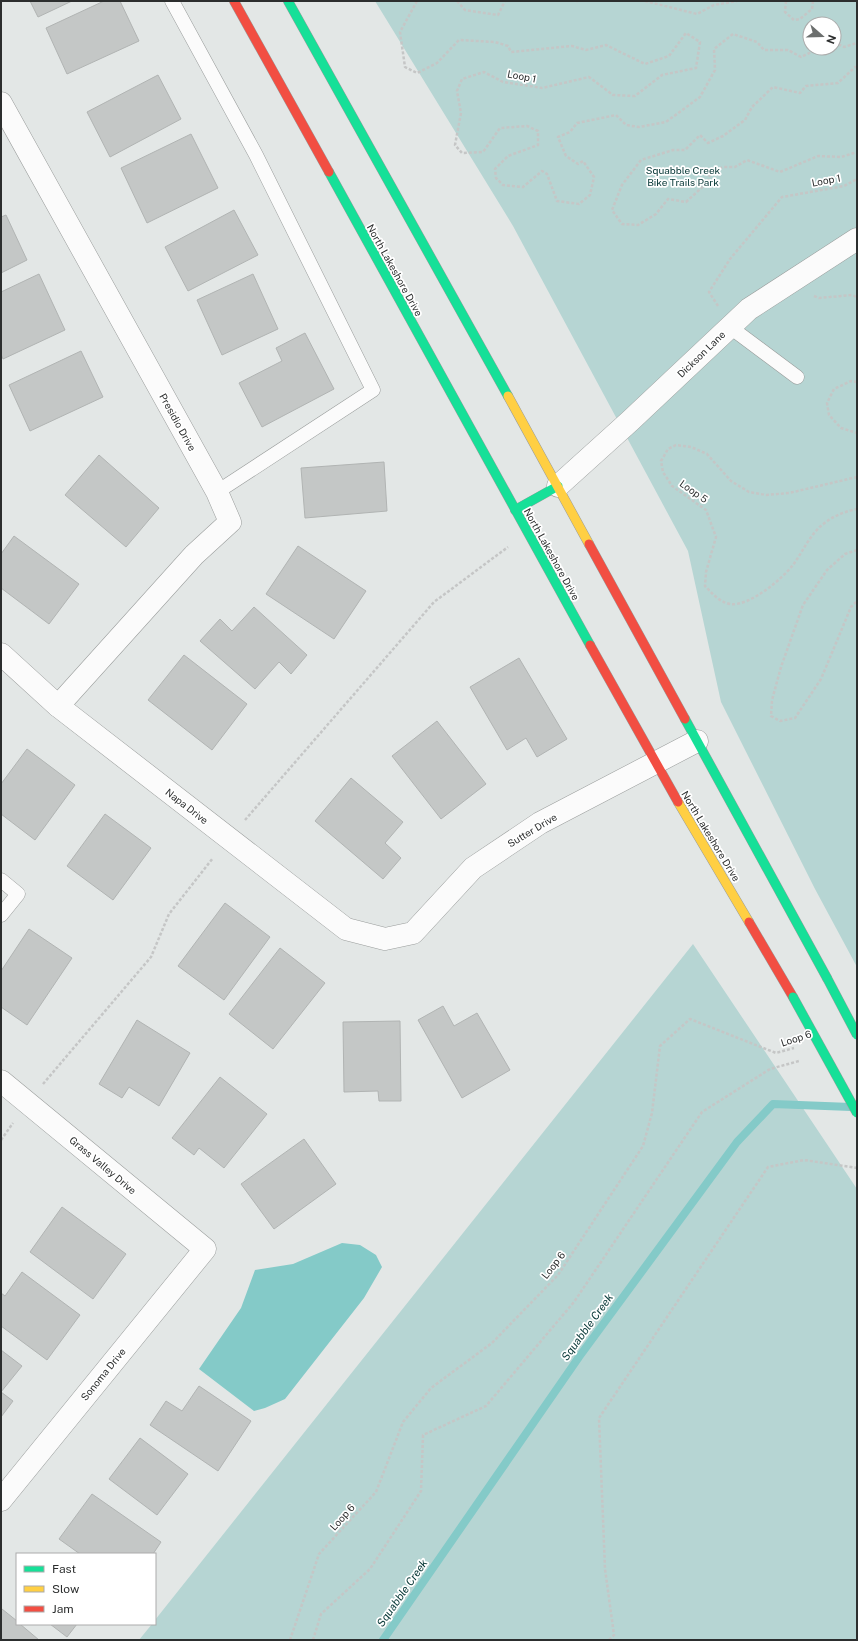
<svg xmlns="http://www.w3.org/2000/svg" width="858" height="1641" font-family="'Public Sans',sans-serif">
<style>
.green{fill:#b6d5d3;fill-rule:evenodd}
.water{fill:#84cac8}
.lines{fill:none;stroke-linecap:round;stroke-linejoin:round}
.stream{stroke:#84cac8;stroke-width:8}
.building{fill:#c4c7c6;stroke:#b1b4b3}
.lane-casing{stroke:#9a9d9c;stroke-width:15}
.street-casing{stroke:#9a9d9c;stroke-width:23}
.fast-casing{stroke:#9a9d9c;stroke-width:10}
.slow-casing{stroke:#9a9d9c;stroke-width:10}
.jam-casing{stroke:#9a9d9c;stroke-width:10}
.path{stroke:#c5c6c6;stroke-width:2.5;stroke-dasharray:3 2;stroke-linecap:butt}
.lane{stroke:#fbfbfb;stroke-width:14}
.street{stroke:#fbfbfb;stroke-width:22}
.fast{stroke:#16e098;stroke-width:9}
.slow{stroke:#ffcf43;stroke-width:9}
.jam{stroke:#f24e42;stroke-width:9}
.fast-bridge-casing{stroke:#9a9d9c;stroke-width:10;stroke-linecap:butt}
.fast-bridge{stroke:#16e098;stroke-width:9}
.labels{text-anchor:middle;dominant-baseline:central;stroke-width:3.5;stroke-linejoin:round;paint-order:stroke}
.street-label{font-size:10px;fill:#2c2e2e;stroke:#fff}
.park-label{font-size:10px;fill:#033534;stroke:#fff}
.water-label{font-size:11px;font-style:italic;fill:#053635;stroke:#fff}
</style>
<rect width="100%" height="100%" fill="#e3e7e6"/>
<g class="green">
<path d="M375,1h482v966l-42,-78 -94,-187 -33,-151 -175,-325zM810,24h24v24h-24z"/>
<polygon points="693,944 857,1189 857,1640 139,1640 152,1624 155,1624 155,1620"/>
</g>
<polygon class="water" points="342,1243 360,1245 376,1255 382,1267 364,1298 285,1399 265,1408 254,1411 199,1369 241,1308 255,1270 293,1264"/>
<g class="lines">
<polyline class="stream" points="383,1640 579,1357 737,1142 773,1104 851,1107"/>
</g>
<g class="building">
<polygon points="30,1 72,1 38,17"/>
<polygon points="104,1 120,1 139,41 67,74 46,28"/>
<polygon points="158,75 181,119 110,157 87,112"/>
<polygon points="191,134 218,188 147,223 121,168"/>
<polygon points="234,210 258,255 188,291 165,247"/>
<polygon points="6,215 27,260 1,273 1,217"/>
<polygon points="39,274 65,330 3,359 1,354 1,292"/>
<polygon points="253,274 278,329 222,355 197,300"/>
<polygon points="305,333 334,389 262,427 239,383 282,361 276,348"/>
<polygon points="81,351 103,397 30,431 9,385"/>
<polygon points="99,455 159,508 126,547 65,495"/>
<polygon points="384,462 387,511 305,518 301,468"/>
<polygon points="14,536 79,584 49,624 1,588 1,554"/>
<polygon points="298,546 366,591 334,639 266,594"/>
<polygon points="254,607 307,655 291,674 279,662 255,689 200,641 220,619 232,631"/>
<polygon points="184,655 247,704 212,750 148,700"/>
<polygon points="519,658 567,739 537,757 526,738 507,750 470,687"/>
<polygon points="437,721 486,784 441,819 392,756"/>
<polygon points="27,749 75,785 35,840 1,814 1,784"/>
<polygon points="351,778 403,822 385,843 401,858 383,879 315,821"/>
<polygon points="105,814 151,848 113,900 67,866"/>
<polygon points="225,903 270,937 224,1000 178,966"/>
<polygon points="29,929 72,958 27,1025 1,1007 1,971"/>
<polygon points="280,948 325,983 273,1049 229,1014"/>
<polygon points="443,1006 454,1026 477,1013 510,1070 462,1098 418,1020"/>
<polygon points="137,1020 190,1053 159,1106 129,1087 122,1098 99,1084"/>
<polygon points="400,1021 401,1101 379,1101 378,1091 344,1092 343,1022"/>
<polygon points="220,1077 267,1114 224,1168 199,1148 194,1155 172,1138"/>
<polygon points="304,1139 336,1184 274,1229 241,1184"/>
<polygon points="62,1207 126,1254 93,1299 30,1252"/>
<polygon points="22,1272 80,1315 47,1360 1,1326 1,1293 5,1296"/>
<polygon points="1,1350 22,1366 1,1392 13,1401 1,1417"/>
<polygon points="199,1386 251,1421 218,1471 150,1425 166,1401 182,1411"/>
<polygon points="140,1438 188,1474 157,1515 109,1479"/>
<polygon points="92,1494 161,1542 153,1554 80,1554 59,1539"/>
<polygon points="2,1609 17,1621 17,1624 20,1624 39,1640 1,1640 1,1611"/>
<polygon points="50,1624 77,1624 67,1637"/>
</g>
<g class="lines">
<defs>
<g id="lane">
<polyline points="172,1 256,155 373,390 217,492"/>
<polyline points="730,327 797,377"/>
<polyline points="1,880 18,894 1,915"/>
</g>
<g id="street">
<polyline points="1,103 217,492 230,522 194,555 58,706"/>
<polyline points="558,486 630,421 749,309 857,239"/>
<polyline points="1,654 58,706 346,929 385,939 413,933 473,868 540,823 697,741"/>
<polyline points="1,1081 205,1249 1,1500"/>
</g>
<g id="fast">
<polyline points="288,1 508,396"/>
<polyline points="329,172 590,645"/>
<polyline points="515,510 558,486"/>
<polyline points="685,719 827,978"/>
</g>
<g id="slow">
<polyline points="508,396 589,544"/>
<polyline points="678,802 749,922"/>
</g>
<g id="jam">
<polyline points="234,1 329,172"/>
<polyline points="589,544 685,719"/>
<polyline points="590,645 678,802"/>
<polyline points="749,922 793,997"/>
</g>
</defs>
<use href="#lane" class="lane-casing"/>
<use href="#street" class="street-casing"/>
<use href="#fast" class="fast-casing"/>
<use href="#slow" class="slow-casing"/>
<use href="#jam" class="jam-casing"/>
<g class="path">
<polyline points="417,1 400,32 405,67 417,73 437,63 459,40 495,42 508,46 511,52 572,46 586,50 606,45 645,64 669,56 686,33 700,42 696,68 662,75 635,96 613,95 589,77 542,88 503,82 484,72 462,79 457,91 461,113 455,145 462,153 483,152 500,128 527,126 538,131 538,145 508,156 495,169 496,178 503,185 523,187 542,171 547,174 557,201 579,204 590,195 594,177 583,161 578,164 566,156 558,137 570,132 577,123 616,115 626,125 639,127 666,122 700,97 715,70 714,49 733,34 757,42 764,50 788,50 801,57 820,48"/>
<polyline points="457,1 465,10 498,15 505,1"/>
<polyline points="576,1 578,1"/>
<polyline points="645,1 697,14 714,5 737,1"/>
<polyline points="786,1 785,12 794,20 800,19 812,9 813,1"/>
<polyline points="834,42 844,47 857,43"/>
<polyline points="857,67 855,67 838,83 806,86 800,93 773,87 752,107 745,120 723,136 708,143 700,135 685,150 673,150 641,160 622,185 612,210 622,224 638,225 656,214 668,199 686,202 708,182 711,171 724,167 735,167 747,160 780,172 818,156 841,157 857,152"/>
<polyline points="814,296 819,298 852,295 857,297"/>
<polyline points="718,306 709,292 730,259 782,197 844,186 857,179"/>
<polyline points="857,382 851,381 834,389 827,403 829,415 841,428 857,433"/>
<path d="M857,477l-68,16 -23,2 -17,-3 -18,-11 -24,-27 -16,-7 -15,-2 -8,4 -7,12 2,11 9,14 34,24 10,27 -10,35 -1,14c7,7 14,16 25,18 19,3 52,-25 63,-39 11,-15 17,-32 33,-43 9,-7 21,-11 31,-13"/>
<polyline points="857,550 845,554 827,570 803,605 781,667 772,700 771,716 780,721 795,718 821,679 851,607 857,601"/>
<polyline points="245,820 434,602 508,547"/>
<polyline points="43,1084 151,957 169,914 213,858"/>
<polyline points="1,1140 13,1123"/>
<polyline points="290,1640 319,1554 376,1492 403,1422 431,1388 492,1343 558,1275 643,1146 652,1113 660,1046 690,1019 776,1053 794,1048"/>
<polyline points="313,1640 321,1614 370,1569 421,1491 423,1435 486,1406 574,1302 702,1112 770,1069 799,1061"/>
<polyline points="609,1640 614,1635 605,1569 599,1418 768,1167 804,1160 857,1168"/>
</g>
<use href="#lane" class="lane"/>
<use href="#street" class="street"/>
<use href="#fast" class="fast"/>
<use href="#slow" class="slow"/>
<use href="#jam" class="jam"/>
<defs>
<g id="fast-bridge">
<polyline points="827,978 857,1035"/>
<polyline points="793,997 857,1113"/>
</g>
</defs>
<use href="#fast-bridge" class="fast-bridge-casing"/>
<use href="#fast-bridge" class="fast-bridge"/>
</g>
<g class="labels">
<g class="street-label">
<text transform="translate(522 76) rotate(11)">Loop 1</text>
<text transform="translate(826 180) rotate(-11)">Loop 1</text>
<text transform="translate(395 270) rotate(61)">North Lakeshore Drive</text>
<text transform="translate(701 354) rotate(-44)">Dickson Lane</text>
<text transform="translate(178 422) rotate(61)">Presidio Drive</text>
<text transform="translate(694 491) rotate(35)">Loop 5</text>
<text transform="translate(552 554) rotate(61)">North Lakeshore Drive</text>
<text transform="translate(187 806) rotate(38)">Napa Drive</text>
<text transform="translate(532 830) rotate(-31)">Sutter Drive</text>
<text transform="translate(711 836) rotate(59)">North Lakeshore Drive</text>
<text transform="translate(796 1038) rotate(-18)">Loop 6</text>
<text transform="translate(103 1165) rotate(40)">Grass Valley Drive</text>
<text transform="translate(553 1265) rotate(-52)">Loop 6</text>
<text transform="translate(103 1374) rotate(-51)">Sonoma Drive</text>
<text transform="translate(342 1517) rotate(-48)">Loop 6</text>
</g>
<g class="park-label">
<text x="683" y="170">Squabble Creek<tspan x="683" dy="12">Bike Trails Park</tspan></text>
</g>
<g class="water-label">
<text transform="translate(587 1327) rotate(-54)">Squabble Creek</text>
<text transform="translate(402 1593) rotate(-55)">Squabble Creek</text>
</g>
</g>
<rect width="858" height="1641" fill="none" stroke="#2c2e2e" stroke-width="4"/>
<rect x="16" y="1553" width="140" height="72" fill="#ffffff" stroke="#ababab"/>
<rect x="24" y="1566" width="20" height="6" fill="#16e098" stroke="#ababab"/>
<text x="52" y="1573" font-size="12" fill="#2c2e2e">Fast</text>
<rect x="24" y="1586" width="20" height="6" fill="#ffcf43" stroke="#ababab"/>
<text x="52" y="1593" font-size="12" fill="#2c2e2e">Slow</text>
<rect x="24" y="1606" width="20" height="6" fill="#f24e42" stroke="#ababab"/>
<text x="52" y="1613" font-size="12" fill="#2c2e2e">Jam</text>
<g transform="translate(822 36) rotate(110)"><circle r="19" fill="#ffffff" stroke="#ababab"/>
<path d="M0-3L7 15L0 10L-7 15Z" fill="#6c6f6e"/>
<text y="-6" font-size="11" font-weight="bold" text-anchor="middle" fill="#2c2e2e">N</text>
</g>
</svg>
